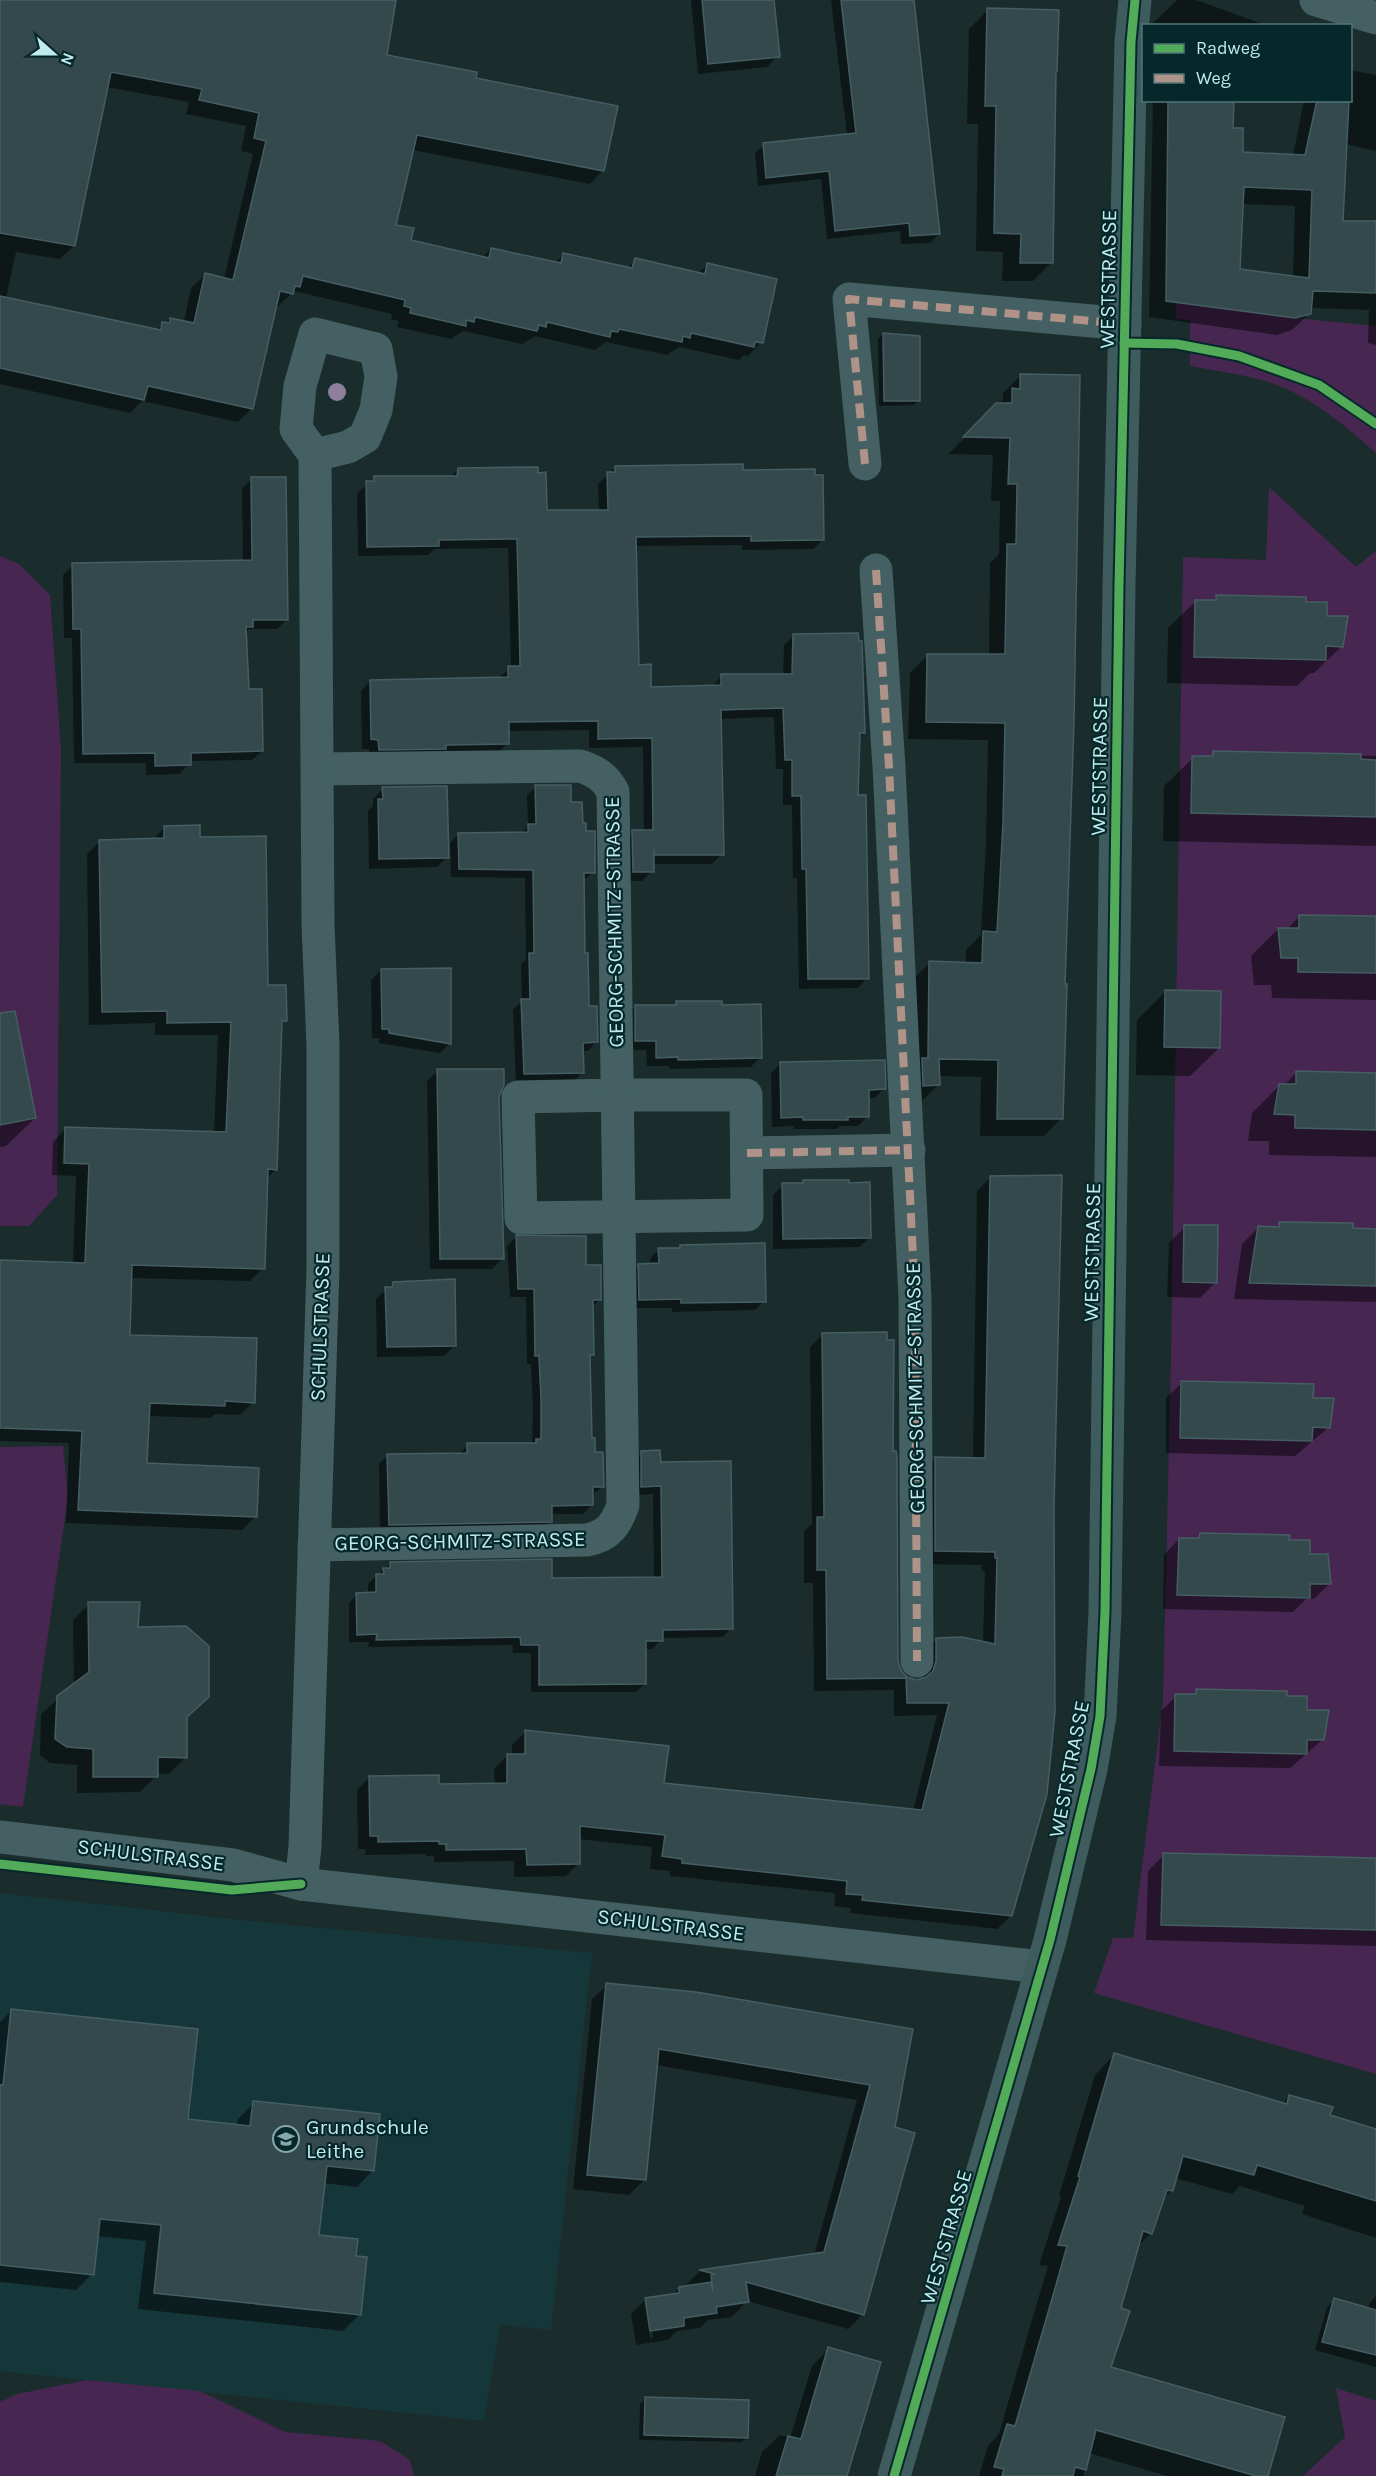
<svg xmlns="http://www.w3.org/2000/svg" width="1376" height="2476" font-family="Karla,sans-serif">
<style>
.built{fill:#163739}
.green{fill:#472751}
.shadow{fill:#0007;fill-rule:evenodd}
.building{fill:#34494c;stroke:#455e63;stroke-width:1.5;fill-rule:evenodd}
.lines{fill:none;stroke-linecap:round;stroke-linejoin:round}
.street{stroke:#446062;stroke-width:33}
.secondary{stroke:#3e5c5d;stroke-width:33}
.quiet{stroke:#af9288;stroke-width:8;stroke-dasharray:15 8;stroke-linecap:butt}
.cycleway-casing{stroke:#07282a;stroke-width:13}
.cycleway{stroke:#51ab58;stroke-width:9}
.tree{fill:#8f7f9c}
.labels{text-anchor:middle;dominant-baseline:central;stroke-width:4.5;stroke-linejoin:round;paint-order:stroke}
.street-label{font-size:21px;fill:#bfebee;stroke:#07282a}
.poi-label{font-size:21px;fill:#bfebee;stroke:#07282a;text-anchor:start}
</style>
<rect width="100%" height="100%" fill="#1b2c2c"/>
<polygon class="built" points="0,1893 259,1922 592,1953 551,2330 500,2325 484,2421 0,2371"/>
<g class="green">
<path d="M1176,302l119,16 81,8v127c-36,-32 -74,-64 -122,-75 -21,-5 -43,-8 -64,-12v-46l-14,-1z"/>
<polygon points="1269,487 1356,567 1376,551 1376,2074 1094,1993 1113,1938 1133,1938 1163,1700 1171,1358 1183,557 1266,560"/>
<polygon points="0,556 19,564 50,595 61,750 57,1195 29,1226 0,1226"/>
<polygon points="63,1446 68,1496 23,1807 0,1804 0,1447"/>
<polygon points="87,2380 200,2391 285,2432 380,2441 410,2460 414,2476 0,2476 0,2402 17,2394"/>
<polygon points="1336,2388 1376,2401 1376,2476 1303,2476 1345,2437"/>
</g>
<g class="shadow">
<path d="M0,0h396l-11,56 89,24 129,90 -13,14 -178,-34 -18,76 16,16 72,16 9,-9 64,14 9,-9 62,15 10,-10 62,15 9,-9 54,77 -13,14 -4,-1 -5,5 -60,-13 -12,8 -61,-13 -11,8 -60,-14 -13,8 -59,-13 -12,8 -54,-12 2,-6 -8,-2 1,-5 -98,-23 -16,15h-3l-23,102 -14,14 -96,-21 -12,12 -130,-29zM106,87l83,15 -3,12 60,12 -5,25 12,3 -29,125 -19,-4 -14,13 -7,34 -13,-3 -15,11 -150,-32 10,-46 44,7 14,-13z"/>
<polygon points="691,0 773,0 778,56 767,67 698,74"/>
<polygon points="831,0 912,0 939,234 930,243 901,244 900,231 827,239 821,179 758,186 755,153 764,145 847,135"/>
<polygon points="1177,0 1196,0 1260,23 1259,26 1154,26 1154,22"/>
<polygon points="988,10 1056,71 1051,263 1033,281 1002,281 1003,252 976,251 978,124 967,124 969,29"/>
<path d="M1350,70l26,5v76l-31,-7 -3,78 34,1v122l-8,-2 1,-33 -59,-2v5l-18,17 -15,5 -128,-18 4,-217h80l-10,30 18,23 52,3 11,-56h46zM1242,204l53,2 -2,71 -54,-7z"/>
<polygon points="883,334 919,400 914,405 879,406 878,339"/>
<polygon points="1021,375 1063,985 1061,1118 1044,1136 980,1136 981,1077 938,1076 939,1084 921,1102 912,980 930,963 966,964 966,950 981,935 986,842 988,740 908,739 910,673 928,655 989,656 990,563 999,554 1000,501 991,501 993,455 948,454 1003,400 1003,393"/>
<polygon points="616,467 742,471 823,540 813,549 742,550 742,545 635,546 638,666 650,688 712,686 722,676 783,675 784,645 794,635 864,733 858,738 856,796 867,978 858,988 799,989 797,878 793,878 792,805 783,805 783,769 776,769 774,717 720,719 722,854 712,864 652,864 652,871 642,881 624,881 623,842 633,832 644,832 643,747 589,748 589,730 507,731 508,743 498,753 369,759 369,749 362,749 361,691 370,681 499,677 511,668 508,548 434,549 428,555 358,556 357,493 375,478 450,477 458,470 545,512 599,511 598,484"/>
<polygon points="252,479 287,619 277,629 249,629 244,634 248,690 262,751 252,760 190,761 180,774 146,775 146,763 74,763 72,638 64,638 63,575 73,565 243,562 242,488"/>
<polygon points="1216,597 1305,603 1326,618 1342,646 1314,673 1310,673 1297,686 1167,683 1168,628 1196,601 1212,601"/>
<polygon points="1214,753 1376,756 1376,846 1163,841 1164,786 1193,758 1209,758"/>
<polygon points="536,787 570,804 581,825 594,872 582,881 584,954 587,1008 596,1042 588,1051 582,1051 582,1073 573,1082 516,1082 513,1010 522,1001 521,964 526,959 525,878 451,877 450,843 459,834 520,834 528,826 527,795"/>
<polygon points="383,789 447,857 437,867 369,869 368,811 373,806 373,799"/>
<polygon points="165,827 199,839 267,987 285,1020 281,1025 276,1169 267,1178 263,1268 250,1281 130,1278 129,1336 253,1402 240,1415 215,1414 210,1418 148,1416 145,1465 255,1517 242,1530 66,1523 69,1443 0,1441 0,1262 73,1264 76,1176 52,1175 53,1142 65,1129 214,1134 218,1035 155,1035 155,1023 89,1025 87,854 100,841 152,840"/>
<polygon points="1300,916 1376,918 1376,1000 1272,998 1271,985 1254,985 1251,956 1278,929 1286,930"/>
<polygon points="381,970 450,1043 440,1053 379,1043 380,1038 372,1038 371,980"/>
<polygon points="1166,991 1219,1048 1190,1076 1136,1075 1137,1020"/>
<polygon points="677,1003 721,1007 760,1057 751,1067 669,1069 669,1066 647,1066 646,1050 626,1050 626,1017 635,1007 673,1006"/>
<polygon points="0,1057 35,1118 6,1146 0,1147"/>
<polygon points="781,1063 884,1088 875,1098 868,1098 868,1116 858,1126 840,1126 837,1129 794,1129 794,1126 772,1127 771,1073"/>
<polygon points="438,1071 503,1258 492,1269 430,1269 427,1081"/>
<polygon points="1296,1073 1376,1074 1376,1157 1269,1155 1269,1141 1248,1141 1252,1113 1279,1086 1283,1086"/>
<polygon points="990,1178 1011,1916 997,1929 850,1913 851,1908 834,1906 835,1893 670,1876 670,1871 650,1869 652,1847 578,1839 579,1863 566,1876 514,1877 514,1861 434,1862 434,1856 426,1856 426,1854 365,1855 366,1849 358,1849 357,1790 370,1777 438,1785 495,1784 494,1769 507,1756 512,1755 512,1745 525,1732 662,1785 913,1811 937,1715 894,1716 894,1690 814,1691 813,1583 804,1583 804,1531 812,1524 810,1347 823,1334 892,1453 897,1661 899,1671 906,1678 916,1681 922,1680 923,1653 936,1640 983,1643 985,1571 982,1571 982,1565 923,1564 922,1472 935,1459 973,1459 977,1191"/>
<polygon points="847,1184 870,1237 860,1247 773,1249 773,1195 783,1185"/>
<polygon points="1280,1223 1376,1230 1376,1302 1234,1299 1242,1244 1258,1228 1275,1228"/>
<polygon points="1185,1227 1216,1282 1200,1298 1167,1297 1169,1243"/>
<polygon points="516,1237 585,1267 600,1299 591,1308 592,1354 589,1358 590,1440 602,1487 591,1496 592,1505 583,1514 550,1514 550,1521 541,1530 380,1533 379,1464 388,1455 459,1455 468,1444 532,1445 533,1408 531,1364 527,1364 526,1297 510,1297 507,1246"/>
<polygon points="681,1246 764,1301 755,1310 672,1312 672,1308 630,1308 630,1275 639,1265 650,1265 650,1259 659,1249 678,1249"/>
<polygon points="393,1283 454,1346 444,1356 377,1357 376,1299"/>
<polygon points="1182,1383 1312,1399 1329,1427 1295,1456 1166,1453 1166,1398"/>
<polygon points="642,1452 659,1465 661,1463 731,1628 723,1637 662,1638 653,1649 645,1649 645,1684 636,1692 531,1692 531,1653 513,1653 512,1645 368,1647 369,1642 349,1642 349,1603 357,1594 368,1594 368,1584 390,1564 550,1579 654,1579 653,1494 634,1495 633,1461"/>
<polygon points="1200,1535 1288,1541 1309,1555 1329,1584 1314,1599 1306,1599 1293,1612 1163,1609 1164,1555 1179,1539 1195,1540"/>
<polygon points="89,1604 137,1628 186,1718 186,1757 169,1774 156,1773 156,1776 140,1792 77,1793 77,1765 50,1763 40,1755 41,1714 74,1685 73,1620"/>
<polygon points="1197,1691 1285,1698 1305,1711 1322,1740 1290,1768 1159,1766 1161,1711 1176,1696 1192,1696"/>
<polygon points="1164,1855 1376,1860 1376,1946 1146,1940 1148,1871"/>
<path d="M607,1985l304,45 -48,284 -15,15 -101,-28 -15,16 -24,3 -8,8 -23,3 -9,9 -32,5 -5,-31 15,-15 27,-4 6,-7 14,-2 -7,-1 14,-14 114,-16 43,-155 -201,-35 -12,115 -15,15 -56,-6 19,-190zM646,2309h3l4,29h-3z"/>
<polygon points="12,2010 187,2120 237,2126 238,2119 254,2103 373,2170 357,2187 323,2183 318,2236 354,2258 359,2315 343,2331 138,2309 146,2241 96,2236 92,2274 76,2290 0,2282 0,2022"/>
<polygon points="1115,2054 1282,2104 1290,2096 1328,2116 1376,2130 1376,2238 1302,2214 1305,2206 1240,2186 1232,2194 1175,2178 1171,2191 1162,2200 1151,2233 1137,2247 1119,2309 1109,2368 1266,2476 1167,2476 1089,2453 1083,2476 979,2476 988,2446 999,2434 1034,2313 1048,2266 1039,2265 1061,2197 1059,2196 1095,2075"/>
<polygon points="1376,2296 1376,2367 1315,2350 1327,2307 1335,2300 1368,2309 1370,2302"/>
<polygon points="829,2349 846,2476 755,2476 762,2452 780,2435 790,2438 812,2366"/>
<polygon points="645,2399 747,2437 742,2442 639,2440 640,2404"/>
</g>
<g class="building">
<polygon points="0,0 396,0 387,55 477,72 476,78 618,106 604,171 417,135 396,225 414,228 411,240 489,258 491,248 561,263 563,253 632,268 635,258 705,274 707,263 777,279 763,343 755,342 754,347 691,333 690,338 683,336 682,342 619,329 618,332 611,331 610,337 547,322 546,327 539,325 537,331 475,317 474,322 466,320 466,326 410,313 411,308 404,306 405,300 303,276 300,287 295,286 293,294 280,291 253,409 148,386 144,400 0,368 0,296 161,330 162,322 170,323 170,318 194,323 205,273 233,280 266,141 254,138 259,113 199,100 202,89 111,72 75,246 0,233"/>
<polygon points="702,0 774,0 780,57 708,64"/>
<polygon points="841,0 914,0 940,234 910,236 909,223 835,231 829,171 766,178 763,143 856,133"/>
<polygon points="987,8 1059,10 1057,71 1056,71 1053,263 1020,263 1021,234 994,233 996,106 985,106"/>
<path d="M1168,100h66l-1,28h10v24l62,3 12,-55h32l-6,121h33v72l-63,-2 -2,23 -16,4 -129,-17zM1244,187l68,3 -3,88 -69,-9z"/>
<polygon points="883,333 920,336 920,401 884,401"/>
<polygon points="1020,374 1080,375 1074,723 1065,984 1067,984 1063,1119 997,1119 998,1060 939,1059 940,1085 923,1086 922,1058 928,1058 929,961 982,963 983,931 997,932 1003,823 1005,723 926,722 927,654 1005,654 1007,544 1016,544 1017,484 1008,484 1010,438 963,437 996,403 1012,403 1012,388 1020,389"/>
<polygon points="743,464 743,470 815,469 815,475 823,475 824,540 751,541 751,536 636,537 639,665 651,664 651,687 721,685 721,674 792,674 793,634 858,633 859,641 862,641 865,733 860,733 858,795 866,795 869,979 808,979 806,869 802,869 801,796 792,796 792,760 785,760 783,708 721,710 724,855 654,855 654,850 654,872 633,872 632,830 653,830 652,738 598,739 598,721 509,722 509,744 446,745 446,749 379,750 378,740 371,739 370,680 508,677 508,666 520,666 519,615 517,539 439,540 439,546 367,547 366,481 374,481 374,476 457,476 458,468 538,467 538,473 546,472 547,510 608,510 607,472 615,472 615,466"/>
<polygon points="251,477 286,477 288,620 253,620 253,627 246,627 249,689 262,689 263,751 191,753 191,765 155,766 155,753 83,754 81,629 73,629 72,563 252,560"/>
<polygon points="1216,595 1306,597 1306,602 1327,602 1327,616 1348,616 1343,647 1326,646 1326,660 1194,657 1195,600 1216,600"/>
<polygon points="1213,751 1361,754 1361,759 1376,760 1376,817 1191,813 1192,756 1213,756"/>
<polygon points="535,785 571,785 571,802 582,802 583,823 586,823 586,831 595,831 595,873 584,873 585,953 588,953 589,1006 597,1006 598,1042 583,1043 584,1073 524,1074 521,999 530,999 529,953 534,953 533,870 459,869 458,833 528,832 528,824 536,824"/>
<polygon points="447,786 449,858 379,859 378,799 383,799 382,787"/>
<polygon points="200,825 200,837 266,836 268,985 286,985 287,1021 282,1021 277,1170 268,1169 265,1269 132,1265 130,1335 257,1338 255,1403 225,1401 225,1406 150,1403 147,1463 259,1468 257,1517 78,1510 82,1431 0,1428 0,1260 85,1263 89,1164 64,1163 65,1127 226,1132 231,1022 167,1023 167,1011 102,1012 99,840 164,838 164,826"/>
<polygon points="1299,915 1376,916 1376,973 1298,972 1298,958 1281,958 1278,928 1299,928"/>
<polygon points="451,968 451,1044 389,1033 389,1029 382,1029 381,969"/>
<polygon points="1165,990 1221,991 1220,1048 1164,1047"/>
<polygon points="676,1001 722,1001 722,1005 761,1004 762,1058 678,1060 678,1057 656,1058 656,1041 635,1041 635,1005 676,1005"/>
<polygon points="15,1011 36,1118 0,1125 0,1013"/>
<polygon points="885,1060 886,1089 869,1090 869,1117 848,1117 848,1120 803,1120 803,1117 781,1118 780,1062"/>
<polygon points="437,1069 504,1069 504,1085 499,1097 504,1259 440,1259"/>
<polygon points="1296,1071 1376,1073 1376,1130 1295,1128 1295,1115 1274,1114 1279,1084 1296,1084"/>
<polygon points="1062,1175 1054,1507 1055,1712 1047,1794 1012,1916 862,1900 863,1895 846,1894 847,1881 682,1863 682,1859 662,1856 665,1835 580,1826 580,1864 527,1865 526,1849 446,1850 446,1844 439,1844 439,1841 378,1842 378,1836 370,1836 369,1776 439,1775 439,1784 507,1783 507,1754 525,1754 525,1730 669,1746 664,1783 922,1810 949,1703 907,1703 906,1678 827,1679 826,1570 817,1570 817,1517 824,1517 822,1333 887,1332 887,1340 894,1340 893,1451 896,1451 897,1456 898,1661 901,1670 907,1677 917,1680 926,1677 933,1671 936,1661 936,1638 962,1637 995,1644 997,1558 995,1558 995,1552 935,1551 935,1457 985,1458 990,1176"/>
<polygon points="803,1180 849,1180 849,1183 870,1182 871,1238 783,1239 782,1183 803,1183"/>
<polygon points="1279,1222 1353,1223 1353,1228 1376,1229 1376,1286 1249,1283 1258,1226 1279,1227"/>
<polygon points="1184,1225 1218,1225 1217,1283 1183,1282"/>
<polygon points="516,1235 586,1236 586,1265 601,1265 601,1300 593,1300 594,1355 590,1355 592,1438 595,1438 595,1452 603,1452 604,1487 593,1487 593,1505 552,1506 552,1522 389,1525 387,1454 467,1453 467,1443 536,1443 536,1439 541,1439 541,1398 539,1356 535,1356 534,1289 518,1289"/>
<polygon points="765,1243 766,1302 681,1303 681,1299 639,1300 638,1264 659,1263 658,1248 680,1248 680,1245"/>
<polygon points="455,1279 456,1346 387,1347 385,1287 392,1287 393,1282"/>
<polygon points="1181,1381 1314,1384 1313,1398 1334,1398 1330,1428 1313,1427 1312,1441 1180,1438"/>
<polygon points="660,1450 661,1464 661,1462 731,1461 733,1629 663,1630 663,1641 646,1641 646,1684 539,1685 539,1645 521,1645 520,1637 376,1640 377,1634 357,1635 356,1593 376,1592 376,1574 384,1574 383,1568 390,1568 390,1562 552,1559 552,1578 662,1577 661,1486 641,1487 641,1451"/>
<polygon points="1200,1533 1290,1535 1289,1540 1310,1540 1310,1554 1328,1554 1331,1584 1310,1584 1310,1598 1177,1595 1179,1538 1199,1538"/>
<polygon points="88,1602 140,1602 138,1627 186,1626 209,1646 209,1697 187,1717 187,1758 158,1757 158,1777 93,1777 93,1749 67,1747 55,1739 57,1696 89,1672"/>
<polygon points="1196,1689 1287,1691 1287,1696 1307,1696 1307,1710 1329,1710 1324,1740 1307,1740 1307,1754 1174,1751 1175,1694 1196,1694"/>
<polygon points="1163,1853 1376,1858 1376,1930 1161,1925"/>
<polygon points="606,1983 696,1992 913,2029 895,2127 915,2133 864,2315 746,2282 749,2302 716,2307 717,2313 684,2318 684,2326 650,2331 645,2298 679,2293 679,2287 711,2282 713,2291 711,2275 715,2274 699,2270 824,2252 870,2085 659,2049 646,2180 587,2175"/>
<polygon points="11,2009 198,2029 188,2119 250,2126 253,2101 380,2114 374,2171 327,2166 319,2235 358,2239 356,2256 367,2257 361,2315 154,2293 161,2225 100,2219 94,2275 0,2265 0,2085 3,2085"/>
<polygon points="1114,2053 1287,2104 1289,2095 1333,2107 1330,2115 1376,2129 1376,2201 1257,2165 1254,2175 1183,2156 1173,2191 1167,2190 1152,2234 1143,2231 1121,2308 1130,2311 1111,2367 1285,2417 1268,2476 1256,2476 1096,2430 1086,2470 1075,2467 1073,2476 1002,2476 1004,2469 994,2467 1007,2424 1015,2426 1054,2292 1067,2246 1058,2245 1080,2177 1078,2176"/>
<polygon points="1334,2298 1376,2310 1376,2355 1322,2342"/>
<polygon points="828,2347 881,2362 847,2476 776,2476 788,2436 801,2439"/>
<polygon points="645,2397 749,2400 748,2438 644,2435"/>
</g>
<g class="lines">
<g class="street">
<polyline points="1316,0 1376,18"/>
<polyline points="865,464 849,299 1125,324"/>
<polyline points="876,570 889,767 915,1298 917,1661"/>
<polygon points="618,1095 746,1095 747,1215 521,1218 518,1097"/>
<polyline points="747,1153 909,1150"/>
<path d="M314,1545l273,-5c21,-4 29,-15 36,-35l-10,-713c-7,-14 -17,-21 -33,-26l-261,3"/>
<polyline points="0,1837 233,1865 301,1884 1041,1967"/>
<polyline points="301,1884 305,1847 323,1268 323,1045 318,924 315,455 348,447 365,437 376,410 381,377 376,349 315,334 300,386 296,429 315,455"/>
</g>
<polyline class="secondary" points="894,2476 1050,1940 1091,1769 1100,1716 1105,1612 1119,585 1131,42 1135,0"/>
<g class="quiet">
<polyline points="865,464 849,299 1125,324"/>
<polyline points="876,570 889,767 915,1298 917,1661"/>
<polyline points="747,1153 909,1150"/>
</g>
<defs>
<g id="cycleway">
<polyline points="1124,343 1177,344 1239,356 1319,385 1376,424"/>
<polyline points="0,1864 232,1890 301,1884"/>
<polyline points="894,2476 1050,1940 1091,1769 1100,1716 1105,1612 1119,585 1131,42 1135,0"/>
</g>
</defs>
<use href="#cycleway" class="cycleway-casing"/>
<use href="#cycleway" class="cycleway"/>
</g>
<circle class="tree" cx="337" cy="392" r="9"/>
<defs>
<symbol id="school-ring" viewBox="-11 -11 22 22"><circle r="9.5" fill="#07282a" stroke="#86a8aa" stroke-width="1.5"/><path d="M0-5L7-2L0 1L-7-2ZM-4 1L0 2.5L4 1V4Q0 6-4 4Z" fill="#86a8aa"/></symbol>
</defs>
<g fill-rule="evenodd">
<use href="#school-ring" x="271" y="2124" width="30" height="30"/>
</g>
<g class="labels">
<g class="street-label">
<text transform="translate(1108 279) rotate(-89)">WESTSTRASSE</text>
<text transform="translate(1099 766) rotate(-89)">WESTSTRASSE</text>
<text transform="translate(614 922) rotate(-91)">GEORG-SCHMITZ-STRASSE</text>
<text transform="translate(1092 1252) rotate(-89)">WESTSTRASSE</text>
<text transform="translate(320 1327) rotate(-88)">SCHULSTRASSE</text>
<text transform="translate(915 1388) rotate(-91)">GEORG-SCHMITZ-STRASSE</text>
<text transform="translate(460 1541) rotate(-1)">GEORG-SCHMITZ-STRASSE</text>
<text transform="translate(1069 1769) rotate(-79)">WESTSTRASSE</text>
<text transform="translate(151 1855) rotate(7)">SCHULSTRASSE</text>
<text transform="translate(671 1925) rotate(7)">SCHULSTRASSE</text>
<text transform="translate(946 2237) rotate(-74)">WESTSTRASSE</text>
</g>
<g class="poi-label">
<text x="306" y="2127">Grundschule<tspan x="306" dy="24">Leithe</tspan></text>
</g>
</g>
<rect x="1142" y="24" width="210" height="78" fill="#07282a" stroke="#517678" stroke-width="1.5"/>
<rect x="1154" y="44" width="30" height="9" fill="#51ab58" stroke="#517678" stroke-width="1.5"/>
<text x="1196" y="54" font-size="18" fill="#bfebee">Radweg</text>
<rect x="1154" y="74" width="30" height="9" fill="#af9288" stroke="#517678" stroke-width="1.5"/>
<text x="1196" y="84" font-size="18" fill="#bfebee">Weg</text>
<g transform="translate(54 54) rotate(111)" stroke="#07282a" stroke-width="4.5" paint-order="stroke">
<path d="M0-4.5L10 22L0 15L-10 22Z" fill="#bfebee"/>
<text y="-9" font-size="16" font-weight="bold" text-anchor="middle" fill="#bfebee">N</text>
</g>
</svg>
